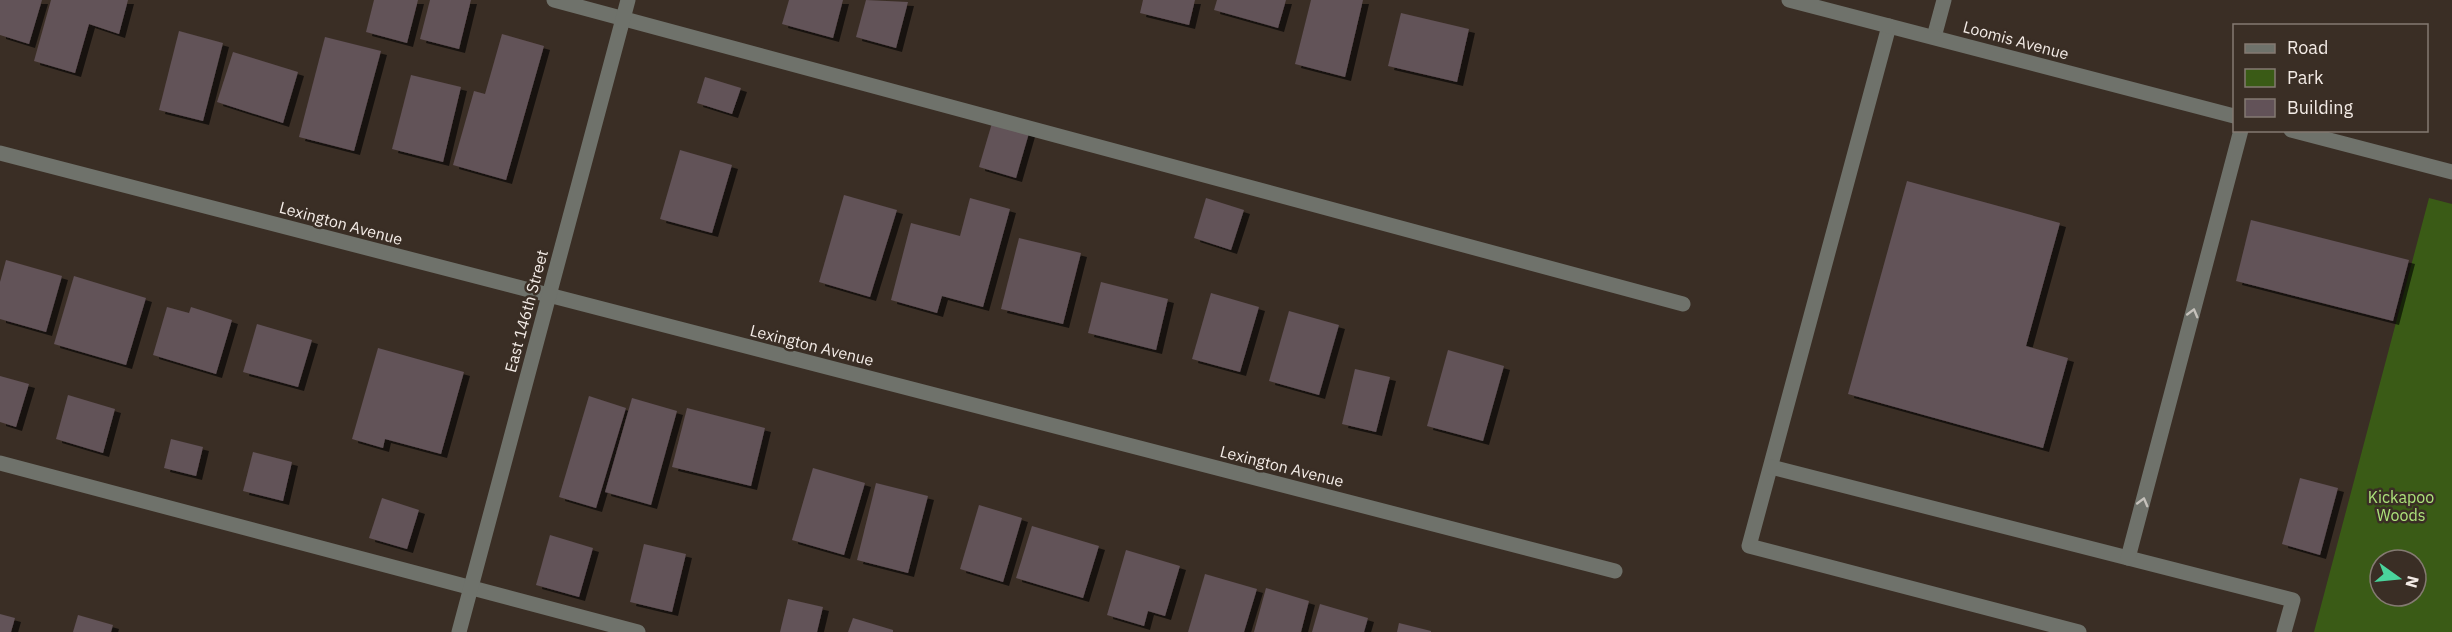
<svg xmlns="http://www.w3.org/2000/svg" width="2452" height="632" font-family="'IBM Plex Sans',sans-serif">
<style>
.green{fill:#3a5b16;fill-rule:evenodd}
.building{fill:#625258;filter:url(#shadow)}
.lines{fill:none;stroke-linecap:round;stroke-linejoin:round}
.service{stroke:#6f726b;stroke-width:15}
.minor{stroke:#6f726b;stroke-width:15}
.oneway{stroke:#c5c1bb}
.labels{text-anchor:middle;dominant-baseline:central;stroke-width:5;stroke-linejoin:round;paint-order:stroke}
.street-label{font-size:16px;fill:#f3ebe6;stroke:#3a2e25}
.park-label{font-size:16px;fill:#ade37b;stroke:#3a2e25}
</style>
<defs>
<filter id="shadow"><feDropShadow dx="6" dy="4" stdDeviation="0" flood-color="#0009"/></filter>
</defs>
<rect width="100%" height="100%" fill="#3a2e25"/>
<path class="green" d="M2429,198l23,6v428h-138zM2380,560h36v36h-36z"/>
<g class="building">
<polygon points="0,0 42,0 29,44 0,35"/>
<polygon points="51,0 128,0 119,34 89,24 75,73 34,61"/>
<polygon points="374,0 418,0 407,43 366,32"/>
<polygon points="430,0 471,0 459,49 420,39"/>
<polygon points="789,0 843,0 833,38 782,24"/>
<polygon points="866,0 908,2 896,48 856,37"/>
<polygon points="1143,0 1195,0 1189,25 1140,13"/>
<polygon points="1217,0 1286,0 1278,28 1214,10"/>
<polygon points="1311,0 1363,0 1345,77 1295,64"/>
<polygon points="1401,13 1469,29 1457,82 1388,66"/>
<polygon points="179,31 223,43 203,121 159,110"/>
<polygon points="502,34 544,46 506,180 453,165 474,91 485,94"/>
<polygon points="325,37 381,51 354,151 299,137"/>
<polygon points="233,52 298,72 283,123 217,102"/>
<polygon points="411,75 461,87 443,162 392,149"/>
<polygon points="705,77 741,88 732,114 697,103"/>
<polygon points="992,123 1029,133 1016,178 979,167"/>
<polygon points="680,150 732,165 712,233 660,219"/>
<polygon points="1907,181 2060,223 2026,346 2068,358 2043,448 1848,394"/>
<polygon points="844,195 897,210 870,297 819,282"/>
<polygon points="970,198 1010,209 983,307 942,296 937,313 891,300 911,223 960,236"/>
<polygon points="1206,198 1244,210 1231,250 1194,238"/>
<polygon points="2251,220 2409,260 2393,321 2236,281"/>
<polygon points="1019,238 1081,253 1063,324 1001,309"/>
<polygon points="6,260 62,276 46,332 0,319 0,282"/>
<polygon points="74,276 146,298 126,365 54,344"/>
<polygon points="1101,282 1168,299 1156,350 1088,333"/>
<polygon points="1211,293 1259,307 1240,372 1192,359"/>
<polygon points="167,307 189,313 191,307 232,320 216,374 153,355"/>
<polygon points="1289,311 1339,325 1319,395 1269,381"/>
<polygon points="257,324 312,340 298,387 243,372"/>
<polygon points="378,348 464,372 441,454 385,439 383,448 352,439"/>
<polygon points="1448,350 1504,366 1483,441 1427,426"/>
<polygon points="1355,369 1390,377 1376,432 1342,424"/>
<polygon points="0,376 29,384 16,427 0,422"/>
<polygon points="68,395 115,409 103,453 56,439"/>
<polygon points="589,396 626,408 596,508 559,497"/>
<polygon points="632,398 677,411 651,505 605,492"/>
<polygon points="687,408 765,428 751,486 672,467"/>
<polygon points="171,439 203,447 196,476 164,468"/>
<polygon points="253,452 292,462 283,501 243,491"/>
<polygon points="813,468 865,483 844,555 792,540"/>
<polygon points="2300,478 2338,488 2320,555 2282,544"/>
<polygon points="876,483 928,496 908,573 857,560"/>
<polygon points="382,498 419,510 407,549 369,538"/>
<polygon points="979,505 1022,518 1003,582 960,569"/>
<polygon points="1032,526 1099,546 1083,598 1016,578"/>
<polygon points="550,535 593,548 579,597 536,585"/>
<polygon points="644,544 686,554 672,612 630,602"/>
<polygon points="1126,550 1180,566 1165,616 1148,611 1144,626 1107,615"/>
<polygon points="1205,574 1257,589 1244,632 1188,632"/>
<polygon points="1266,588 1309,601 1301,632 1254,632"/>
<polygon points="788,599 823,607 817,632 780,632"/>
<polygon points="1320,604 1368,618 1364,632 1312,632"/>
<polygon points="0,614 15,618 11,632 0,632"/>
<polygon points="78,615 113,625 111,632 73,632"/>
<polygon points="853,618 893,630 893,632 848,632"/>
<polygon points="1399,623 1431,631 1431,632 1397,632"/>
</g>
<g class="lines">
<g class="service">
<polyline points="554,0 1683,304"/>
<polyline points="1889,26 1749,546 2079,632"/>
<polyline points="1934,37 1944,0"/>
<polyline points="0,463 638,632"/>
<polyline points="1771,467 2293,600 2284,632"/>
<polyline points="2128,558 2241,130"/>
</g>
<g class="minor">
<polyline points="1789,0 2234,116"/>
<polyline points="2291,130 2452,172"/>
<polyline points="0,153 1615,571"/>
<polyline points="459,632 628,0"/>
</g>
</g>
<defs><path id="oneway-chevron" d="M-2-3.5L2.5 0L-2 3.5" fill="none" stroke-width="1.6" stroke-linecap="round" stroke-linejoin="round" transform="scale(1.5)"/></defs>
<g class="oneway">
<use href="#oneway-chevron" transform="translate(2193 313) rotate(-75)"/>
<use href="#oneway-chevron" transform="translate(2143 502) rotate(-75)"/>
</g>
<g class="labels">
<g class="street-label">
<text transform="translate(2016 40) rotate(15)">Loomis Avenue</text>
<text transform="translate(341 223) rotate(15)">Lexington Avenue</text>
<text transform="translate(526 311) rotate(-75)">East 146th Street</text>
<text transform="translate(812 345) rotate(14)">Lexington Avenue</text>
<text transform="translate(1282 466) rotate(14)">Lexington Avenue</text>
</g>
<g class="park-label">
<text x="2401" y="497">Kickapoo<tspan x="2401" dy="18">Woods</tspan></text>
</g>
</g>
<rect x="2233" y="24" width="195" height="108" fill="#3a2e25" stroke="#847a72" stroke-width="1.5"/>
<rect x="2245" y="44" width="30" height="9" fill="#6f726b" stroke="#847a72" stroke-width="1.5"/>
<text x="2287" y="54" font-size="18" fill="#f3ebe6">Road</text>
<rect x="2245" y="69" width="30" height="18" fill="#3a5b16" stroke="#847a72" stroke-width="1.5"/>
<text x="2287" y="84" font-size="18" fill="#f3ebe6">Park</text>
<rect x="2245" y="99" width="30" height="18" fill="#625258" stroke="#847a72" stroke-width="1.5"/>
<text x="2287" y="114" font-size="18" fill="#f3ebe6">Building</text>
<g transform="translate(2398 578) rotate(105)"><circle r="28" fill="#3a2e25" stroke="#847a72" stroke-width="1.5"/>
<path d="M0-4.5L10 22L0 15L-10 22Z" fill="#4ad49c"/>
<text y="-9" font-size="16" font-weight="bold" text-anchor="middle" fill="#f3ebe6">N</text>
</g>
</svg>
